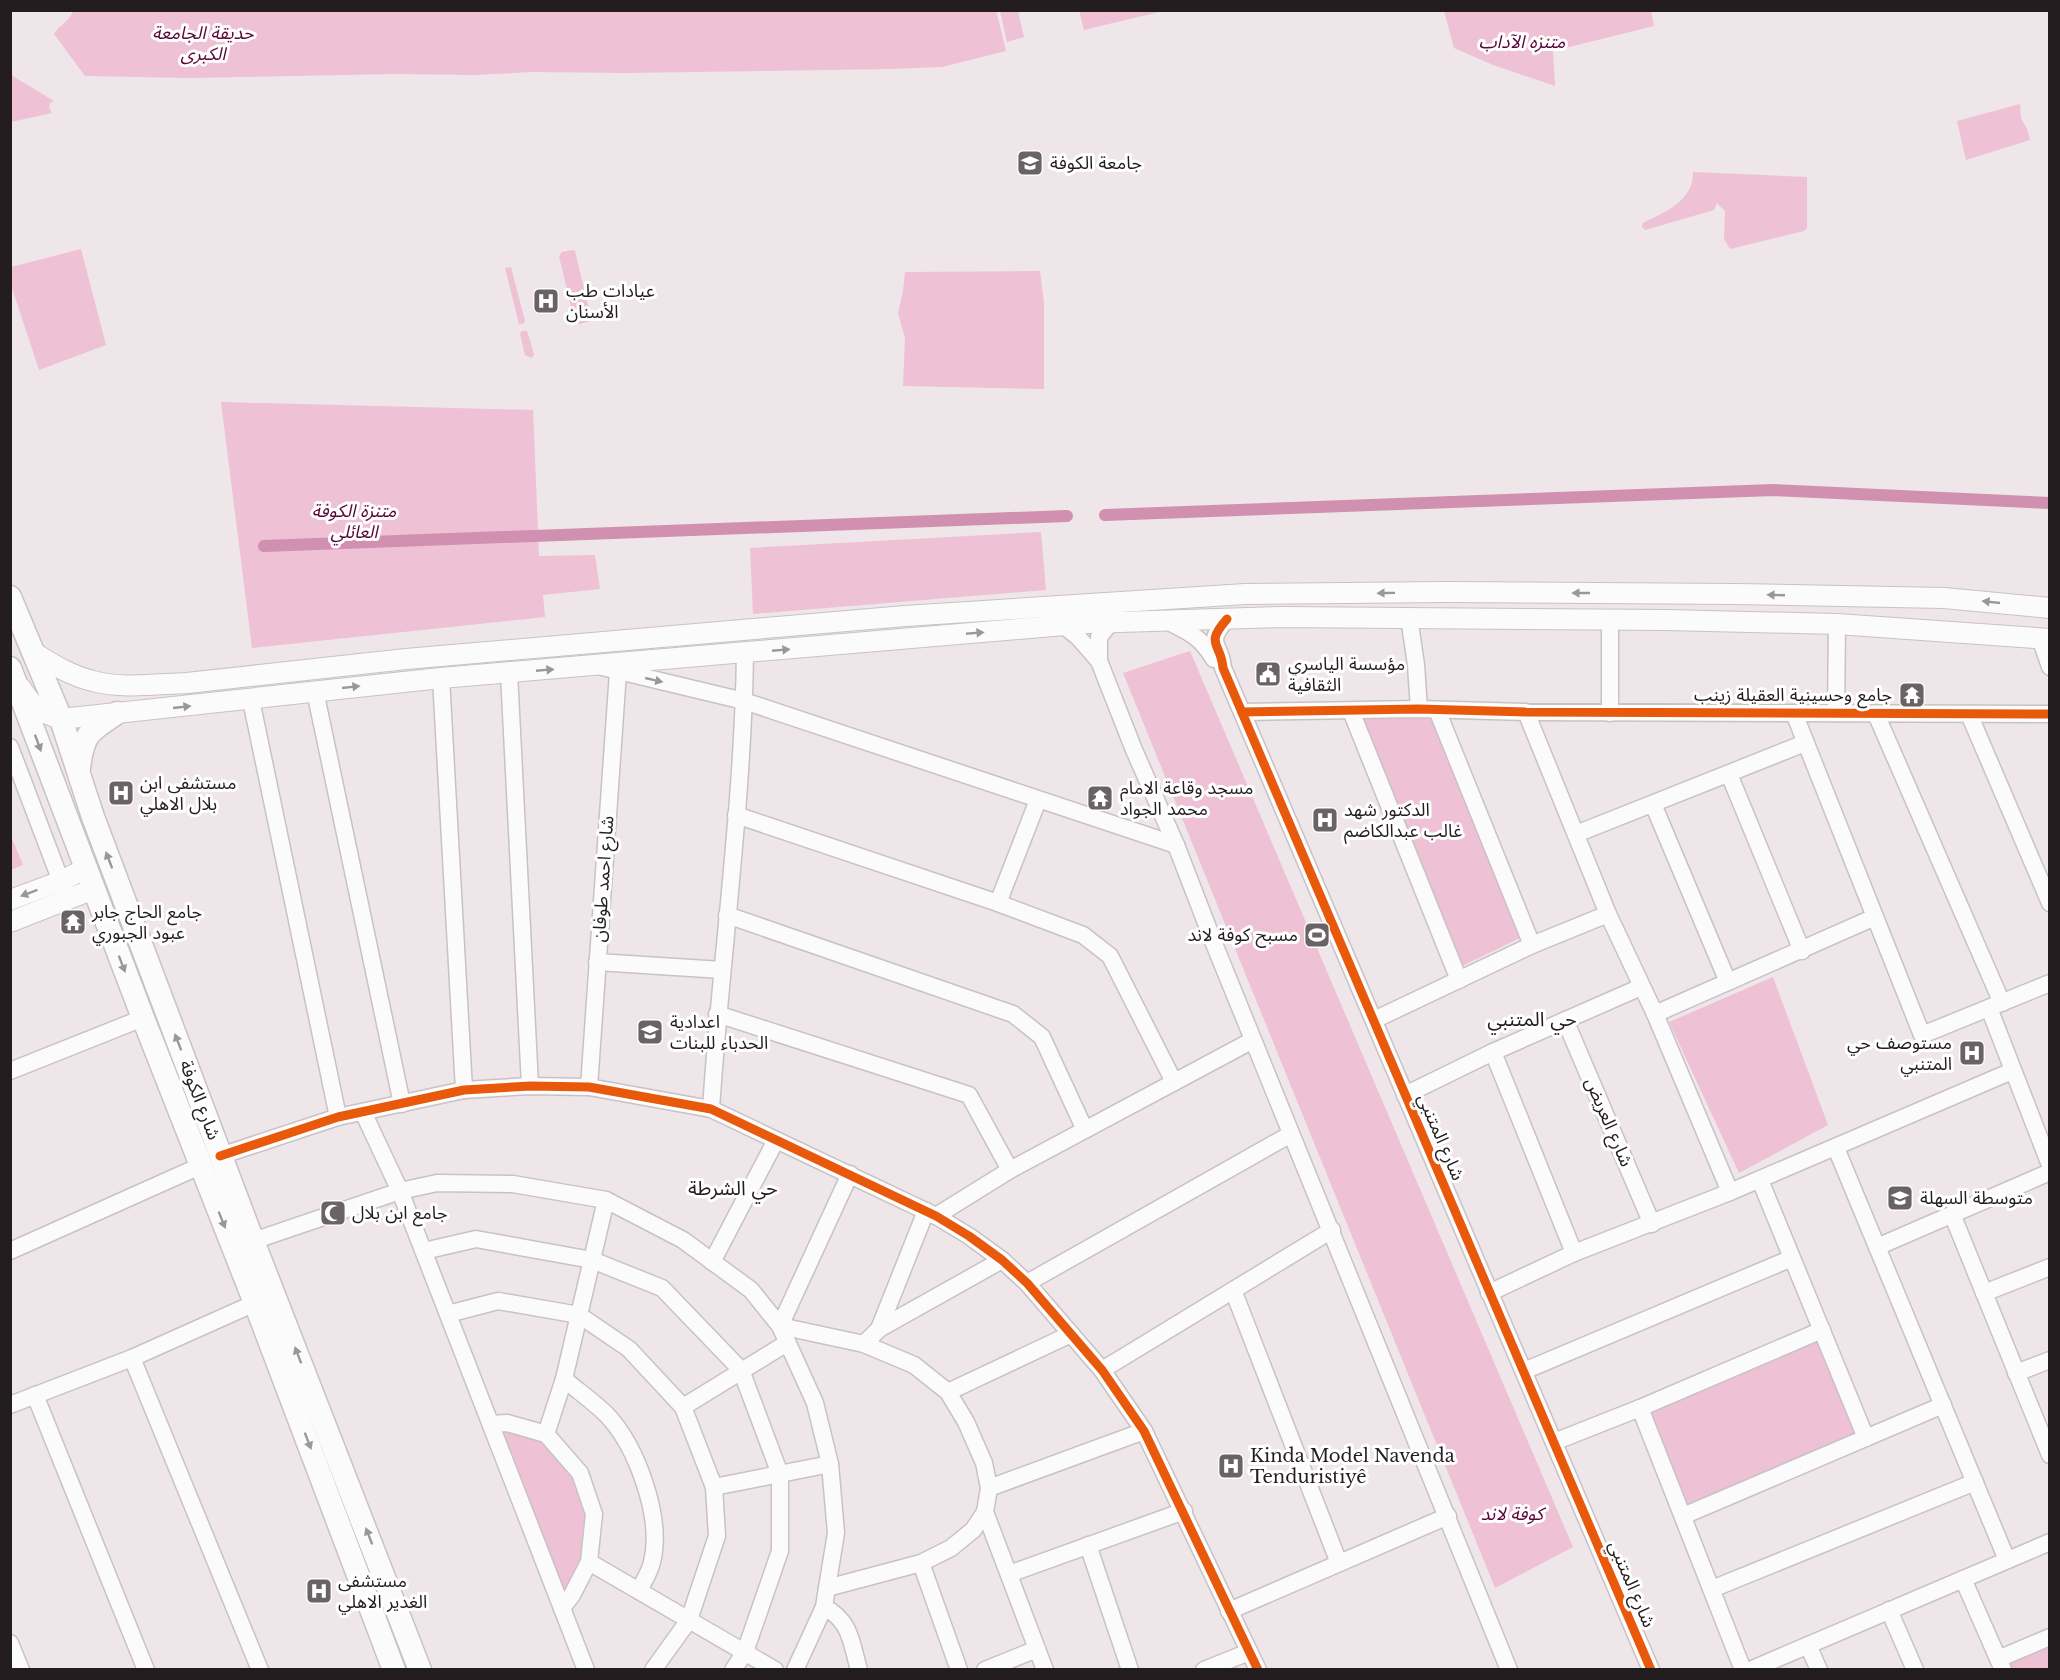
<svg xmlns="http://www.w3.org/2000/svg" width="2060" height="1680" font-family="'Libre Baskerville','Noto Sans Arabic',serif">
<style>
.green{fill:#eec1d5}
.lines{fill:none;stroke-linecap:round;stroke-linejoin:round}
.canal{stroke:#d190af;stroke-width:12}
.minor-casing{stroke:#c9c2c5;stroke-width:19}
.major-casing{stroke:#c9c2c5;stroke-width:22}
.highway-casing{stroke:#c9c2c5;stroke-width:25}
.minor{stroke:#fcfbfc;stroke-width:16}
.major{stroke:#fcfbfc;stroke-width:20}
.highway{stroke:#fcfbfc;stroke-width:22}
.cycleway-casing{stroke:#fff;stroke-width:13}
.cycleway{stroke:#e8590c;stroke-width:9}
.oneway{fill:#9a9799}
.labels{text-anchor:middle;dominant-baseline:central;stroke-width:6;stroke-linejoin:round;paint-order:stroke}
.park-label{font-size:18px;font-style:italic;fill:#5b0639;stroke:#fff}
.poi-label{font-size:18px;fill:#231d1f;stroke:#fff;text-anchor:start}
.street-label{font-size:18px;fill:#231d1f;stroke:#fff}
.neighbourhood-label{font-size:20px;fill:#231d1f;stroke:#fff}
</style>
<rect width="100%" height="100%" fill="#eee6e9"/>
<g class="green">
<path d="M74,10h922l10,41 -64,16 -53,2 -264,4 -92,-1 -57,3 -80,-1 -206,4 -105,-2 -31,-42c6,-10 14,-11 20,-24z"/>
<polygon points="1079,10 1163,10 1163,11 1084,30"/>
<polygon points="1000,11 1018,11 1024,37 1007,42"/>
<polygon points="1444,11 1651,11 1654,26 1553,51 1555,86 1493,65 1454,48"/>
<polygon points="11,75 54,101 50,103 49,108 52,113 11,122"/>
<polygon points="2020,104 2021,118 2027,129 2030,140 1966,160 1957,121"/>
<path d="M1693,172l114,5v51l-3,3 -74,18 -6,-10 1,-28 -8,-8 -3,7 -69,20 -3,-3 1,-4c21,-11 51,-22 50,-51z"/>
<polygon points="81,249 106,345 39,370 11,285 11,267"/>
<polygon points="573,250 575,251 591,318 587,322 579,324 574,320 559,256 562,252"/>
<polygon points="511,267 525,321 523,324 519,324 505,268"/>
<polygon points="1040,271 1044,303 1044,389 903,386 905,338 898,313 903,291 905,272"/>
<polygon points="522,331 527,331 528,334 534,354 532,358 525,355 520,334"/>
<polygon points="221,402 533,410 539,556 595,555 600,589 543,595 545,617 252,648"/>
<polygon points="1041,532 1046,590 753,614 750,548"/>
<polygon points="1190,651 1573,1547 1495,1588 1123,673"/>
<polygon points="1430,715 1522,937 1458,968 1358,717"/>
<polygon points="11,836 23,865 11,870 10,870"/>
<polygon points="1773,977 1828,1125 1739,1173 1669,1022"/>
<polygon points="1819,1341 1857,1435 1687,1506 1648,1412"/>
<polygon points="494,1428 510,1429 545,1441 577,1479 589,1515 584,1563 562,1600"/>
<polygon points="2049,1645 2049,1669 2012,1669 2009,1662"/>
</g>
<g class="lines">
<g class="canal">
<polyline points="1105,515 1773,490 2050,503"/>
<polyline points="264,546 1067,516"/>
</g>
<defs>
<g id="minor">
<polyline points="1409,617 1416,665 1419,709"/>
<path d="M1227,619c-23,26 -6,23 -4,49l428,1002"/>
<polyline points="1610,619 1610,713"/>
<path d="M1167,621c23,12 33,15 47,38"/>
<polyline points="1063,625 1078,637 1099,661 1134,750 1176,845 1215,946 1509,1670"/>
<polyline points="2040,638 2050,667"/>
<polyline points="1099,661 1099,637 1111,622"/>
<polyline points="602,667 744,701 1176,845"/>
<polyline points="509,673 530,1086"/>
<polyline points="441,678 464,1090"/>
<polyline points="315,691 402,1104"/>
<polyline points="251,700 338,1117"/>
<polyline points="1437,710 1532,945"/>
<polyline points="1351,711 1459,980"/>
<polyline points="1242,712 1419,709 1526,712 2050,714"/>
<polyline points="1526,712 1608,914 1655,1014 1730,1192"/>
<polyline points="1794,713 1922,1035 2050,983"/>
<polyline points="1836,713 1837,624"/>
<polyline points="1876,714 2002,1003"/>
<polyline points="1969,714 2050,903"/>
<polyline points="10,747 65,892"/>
<polyline points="1729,774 1802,951"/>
<polyline points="1653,804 1728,982"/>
<polyline points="736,815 998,903 1083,935 1110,956 1174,1082"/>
<polyline points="1576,834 1805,743"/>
<polyline points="998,903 1038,800"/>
<polyline points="727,915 1013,1014 1042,1037 1084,1128"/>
<polyline points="597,962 722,970"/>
<polyline points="1989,1008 2050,1165"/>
<polyline points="717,1014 969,1095 1010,1170"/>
<polyline points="1655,1014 1875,917"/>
<polyline points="1374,1020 1532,945 1608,914"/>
<polyline points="1565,1020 1652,1224"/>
<polyline points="1493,1052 1574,1253"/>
<polyline points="10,1071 143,1018"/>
<polyline points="589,1087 618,672"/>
<polyline points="1405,1095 1493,1052 1641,987"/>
<path d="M711,1109c10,-152 32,-304 34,-456"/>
<polyline points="363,1112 400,1191 586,1670"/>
<polyline points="1836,1148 2007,1560"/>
<polyline points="220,1156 338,1117 464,1090 530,1086 589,1087 711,1109 936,1216 969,1236 1002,1260 1027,1283 1102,1370 1144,1431 1258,1670"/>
<polyline points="1760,1180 1866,1438"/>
<polyline points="1952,1214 2050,1455"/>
<polyline points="936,1216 1010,1170 1253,1040"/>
<polyline points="253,1241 400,1191 437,1183 513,1184 606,1200 683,1240 751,1290 780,1326 815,1403 830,1464 836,1533 827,1588 824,1607 795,1670"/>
<polyline points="1877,1247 2050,1172"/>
<polyline points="10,1251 200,1166"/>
<polyline points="424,1251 476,1239 592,1260 662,1288 741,1370 780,1474 780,1551 745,1652 733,1670"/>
<polyline points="712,1262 776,1140"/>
<polyline points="1027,1283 1291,1134"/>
<polyline points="1233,1290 1339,1563"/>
<polyline points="1489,1293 1574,1253 1730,1192 2012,1071"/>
<polyline points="1984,1293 2050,1267"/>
<polyline points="448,1314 498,1301 579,1315 629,1349 683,1407 714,1487 717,1536 689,1620 653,1670"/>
<polyline points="879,1329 1002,1260"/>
<polyline points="864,1344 879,1329 926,1211"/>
<polyline points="132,1358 260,1670"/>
<polyline points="1102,1370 1332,1230"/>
<polyline points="1524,1371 1792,1258"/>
<polyline points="2016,1373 2050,1360"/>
<path d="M564,1379c14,12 30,23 43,36 30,32 56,103 45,147 -2,10 -9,20 -13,29"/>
<polyline points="948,1392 1071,1334"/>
<polyline points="35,1395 146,1670"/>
<polyline points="10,1405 132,1358 255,1303"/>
<polyline points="683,1407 787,1343"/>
<polyline points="1640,1408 1743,1670"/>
<polyline points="491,1424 507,1423 546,1434 580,1473 594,1514 589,1562 572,1595 562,1608"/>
<polyline points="546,1434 564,1379 606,1200"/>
<polyline points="1554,1442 1640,1408 1822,1330"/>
<polyline points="714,1487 830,1464"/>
<polyline points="989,1488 1144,1431"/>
<polyline points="985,1512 1045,1670"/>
<polyline points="1683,1516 1943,1405"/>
<polyline points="1088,1545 1130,1670"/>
<polyline points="589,1562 775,1670"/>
<polyline points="921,1563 959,1670"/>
<polyline points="1009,1574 1184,1511"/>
<polyline points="1963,1579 2003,1670"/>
<polyline points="827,1588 921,1563 951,1548 973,1530 985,1512 989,1488 984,1463 966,1422 948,1392 914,1365 864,1344 780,1326 850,1174"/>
<polyline points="1712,1589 1975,1482"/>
<path d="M824,1607c27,14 27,35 35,63"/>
<polyline points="1889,1610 1915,1670"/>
<polyline points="1229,1611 1448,1516"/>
<polyline points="10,1643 21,1670"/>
<polyline points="1808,1645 1819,1670"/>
<polyline points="1998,1659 2050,1637"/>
<polyline points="985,1670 1037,1649"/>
<polyline points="1204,1670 1249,1652"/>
<polyline points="1750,1670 2050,1542"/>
</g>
<g id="major">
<path d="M33,652c19,12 38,24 60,29 29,8 64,3 94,2l219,-24 499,-43 340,-22 200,-2 290,2 209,4 106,10"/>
<path d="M21,688c11,18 19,25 40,31l380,-41 647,-55 193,-6 385,3 171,4 213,15"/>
<polyline points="10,900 61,881 87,868"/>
<polyline points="10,922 94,889"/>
</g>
<g id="highway">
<polyline points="10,597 61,719 93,817 253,1241 420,1670"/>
<polyline points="10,668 143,1018 255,1303 394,1670"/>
<path d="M79,768c4,-34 10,-37 38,-55"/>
</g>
</defs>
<use href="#minor" class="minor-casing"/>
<use href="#major" class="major-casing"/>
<use href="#highway" class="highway-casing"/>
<use href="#minor" class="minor"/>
<use href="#major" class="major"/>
<use href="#highway" class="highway"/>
<defs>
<g id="cycleway">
<path d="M1227,619c-23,26 -6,23 -4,49l428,1002"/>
<polyline points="1242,712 1419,709 1526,712 2050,714"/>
<polyline points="220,1156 338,1117 464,1090 530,1086 589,1087 711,1109 936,1216 969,1236 1002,1260 1027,1283 1102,1370 1144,1431 1258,1670"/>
</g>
</defs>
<use href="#cycleway" class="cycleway-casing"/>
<use href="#cycleway" class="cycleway"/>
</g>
<defs><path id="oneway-solid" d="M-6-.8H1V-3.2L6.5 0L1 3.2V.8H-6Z" transform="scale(1.5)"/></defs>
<g class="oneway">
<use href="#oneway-solid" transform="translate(1386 593) rotate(179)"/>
<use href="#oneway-solid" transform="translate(1581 593) rotate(-180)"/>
<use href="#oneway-solid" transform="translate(1776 595) rotate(-178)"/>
<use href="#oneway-solid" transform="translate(1991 602) rotate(-174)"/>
<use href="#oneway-solid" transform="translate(975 633) rotate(-5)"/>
<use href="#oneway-solid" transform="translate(781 650) rotate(-5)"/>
<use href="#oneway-solid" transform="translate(545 670) rotate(-5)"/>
<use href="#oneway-solid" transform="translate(654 680) rotate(13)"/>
<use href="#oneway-solid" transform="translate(351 687) rotate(-6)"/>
<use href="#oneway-solid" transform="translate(182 707) rotate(-6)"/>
<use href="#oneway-solid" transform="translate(38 743) rotate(70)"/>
<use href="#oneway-solid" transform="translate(109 860) rotate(-111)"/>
<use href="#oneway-solid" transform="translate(29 893) rotate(159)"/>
<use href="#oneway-solid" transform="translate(122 964) rotate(69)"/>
<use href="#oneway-solid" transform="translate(178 1042) rotate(-111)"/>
<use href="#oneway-solid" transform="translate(222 1220) rotate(68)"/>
<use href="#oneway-solid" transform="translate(298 1355) rotate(-111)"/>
<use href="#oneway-solid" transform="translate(308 1441) rotate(69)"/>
<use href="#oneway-solid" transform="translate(369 1536) rotate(-111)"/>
</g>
<defs>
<symbol id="university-square" viewBox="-11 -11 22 22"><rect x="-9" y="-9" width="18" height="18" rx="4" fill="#6a6366" stroke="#fff"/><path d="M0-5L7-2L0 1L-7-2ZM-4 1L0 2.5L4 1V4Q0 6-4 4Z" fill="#fff"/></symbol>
<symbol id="hospital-square" viewBox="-11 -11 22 22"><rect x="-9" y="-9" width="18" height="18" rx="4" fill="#6a6366" stroke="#fff"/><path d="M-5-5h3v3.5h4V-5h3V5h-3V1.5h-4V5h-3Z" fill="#fff"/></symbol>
<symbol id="civic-square" viewBox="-11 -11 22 22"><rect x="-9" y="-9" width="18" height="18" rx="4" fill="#6a6366" stroke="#fff"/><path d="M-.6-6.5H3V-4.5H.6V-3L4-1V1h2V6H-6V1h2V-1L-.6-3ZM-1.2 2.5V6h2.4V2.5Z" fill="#fff"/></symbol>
<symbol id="temple-square" viewBox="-11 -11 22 22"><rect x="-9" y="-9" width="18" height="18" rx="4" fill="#6a6366" stroke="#fff"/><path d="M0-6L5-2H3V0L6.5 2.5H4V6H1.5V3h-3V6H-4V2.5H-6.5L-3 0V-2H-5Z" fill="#fff"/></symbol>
<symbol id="stadium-square" viewBox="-11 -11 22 22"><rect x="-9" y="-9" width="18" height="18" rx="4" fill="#6a6366" stroke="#fff"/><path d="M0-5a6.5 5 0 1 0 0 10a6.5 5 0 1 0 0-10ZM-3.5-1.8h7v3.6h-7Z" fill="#fff"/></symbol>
<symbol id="school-square" viewBox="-11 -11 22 22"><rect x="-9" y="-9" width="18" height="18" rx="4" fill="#6a6366" stroke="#fff"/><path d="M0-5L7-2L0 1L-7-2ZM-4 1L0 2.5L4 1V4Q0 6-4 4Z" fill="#fff"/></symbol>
<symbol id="mosque-square" viewBox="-11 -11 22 22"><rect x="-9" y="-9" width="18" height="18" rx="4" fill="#6a6366" stroke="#fff"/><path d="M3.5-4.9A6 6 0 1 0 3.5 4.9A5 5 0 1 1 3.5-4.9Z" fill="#fff"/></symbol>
</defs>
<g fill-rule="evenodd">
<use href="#university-square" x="1015" y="148" width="30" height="30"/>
<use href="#hospital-square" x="531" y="286" width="30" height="30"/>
<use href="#civic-square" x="1253" y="659" width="30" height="30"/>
<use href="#temple-square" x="1897" y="680" width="30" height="30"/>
<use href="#hospital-square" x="106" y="778" width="30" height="30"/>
<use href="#temple-square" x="1085" y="783" width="30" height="30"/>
<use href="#hospital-square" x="1310" y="805" width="30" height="30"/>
<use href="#temple-square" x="58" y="907" width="30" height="30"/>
<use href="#stadium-square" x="1302" y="920" width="30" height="30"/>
<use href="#school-square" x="635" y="1017" width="30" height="30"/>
<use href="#hospital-square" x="1957" y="1038" width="30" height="30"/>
<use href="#school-square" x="1885" y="1183" width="30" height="30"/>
<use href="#mosque-square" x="318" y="1198" width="30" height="30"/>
<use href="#hospital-square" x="1216" y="1451" width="30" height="30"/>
<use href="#hospital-square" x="304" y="1576" width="30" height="30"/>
</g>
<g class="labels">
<g class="park-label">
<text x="203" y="33">حديقة الجامعة<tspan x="203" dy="21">الكبرى</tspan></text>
<text x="1522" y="42">متنزه الآداب</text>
<text x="354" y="511">متنزة الكوفة<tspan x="354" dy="21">العائلي</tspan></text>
<text x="1512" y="1514">كوفة لاند</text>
</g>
<g class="poi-label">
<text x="1050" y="163">جامعة الكوفة</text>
<text x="566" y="291">عيادات طب<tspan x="566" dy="21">الأسنان</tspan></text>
<text x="1288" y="664">مؤسسة الياسري<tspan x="1288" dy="21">الثقافية</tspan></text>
<text x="1892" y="695" text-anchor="end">جامع وحسينية العقيلة زينب</text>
<text x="140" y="783">مستشفى ابن<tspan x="140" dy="21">بلال الاهلي</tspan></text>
<text x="1120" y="788">مسجد وقاعة الامام<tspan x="1120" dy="21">محمد الجواد</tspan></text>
<text x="1344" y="810">الدكتور شهد<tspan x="1344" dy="21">غالب عبدالكاضم</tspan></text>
<text x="92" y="912">جامع الحاج جابر<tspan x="92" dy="21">عبود الجبوري</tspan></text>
<text x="1298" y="935" text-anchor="end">مسبح كوفة لاند</text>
<text x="670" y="1022">اعدادية<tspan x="670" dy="21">الحدباء للبنات</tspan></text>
<text x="1952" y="1043" text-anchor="end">مستوصف حي<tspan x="1952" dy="21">المتنبي</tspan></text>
<text x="1920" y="1198">متوسطة السهلة</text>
<text x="352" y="1213">جامع ابن بلال</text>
<text x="1250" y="1456">Kinda Model Navenda<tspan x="1250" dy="21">Tenduristiyê</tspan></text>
<text x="338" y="1581">مستشفى<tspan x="338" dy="21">الغدير الاهلي</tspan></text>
</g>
<g class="street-label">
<text transform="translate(603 879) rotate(-86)">شارع احمد طوفان</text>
<text transform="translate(200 1100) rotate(69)">شارع الكوفة</text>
<text transform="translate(1609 1122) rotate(67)">شارع العريض</text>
<text transform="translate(1441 1137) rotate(67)">شارع المتنبي</text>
<text transform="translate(1632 1584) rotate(67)">شارع المتنبي</text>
</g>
<g class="neighbourhood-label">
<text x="1532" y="1019">حي المتنبي</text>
<text x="733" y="1188">حي الشرطة</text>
</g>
</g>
<rect width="2060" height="1680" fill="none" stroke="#231d1f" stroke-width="24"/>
</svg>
